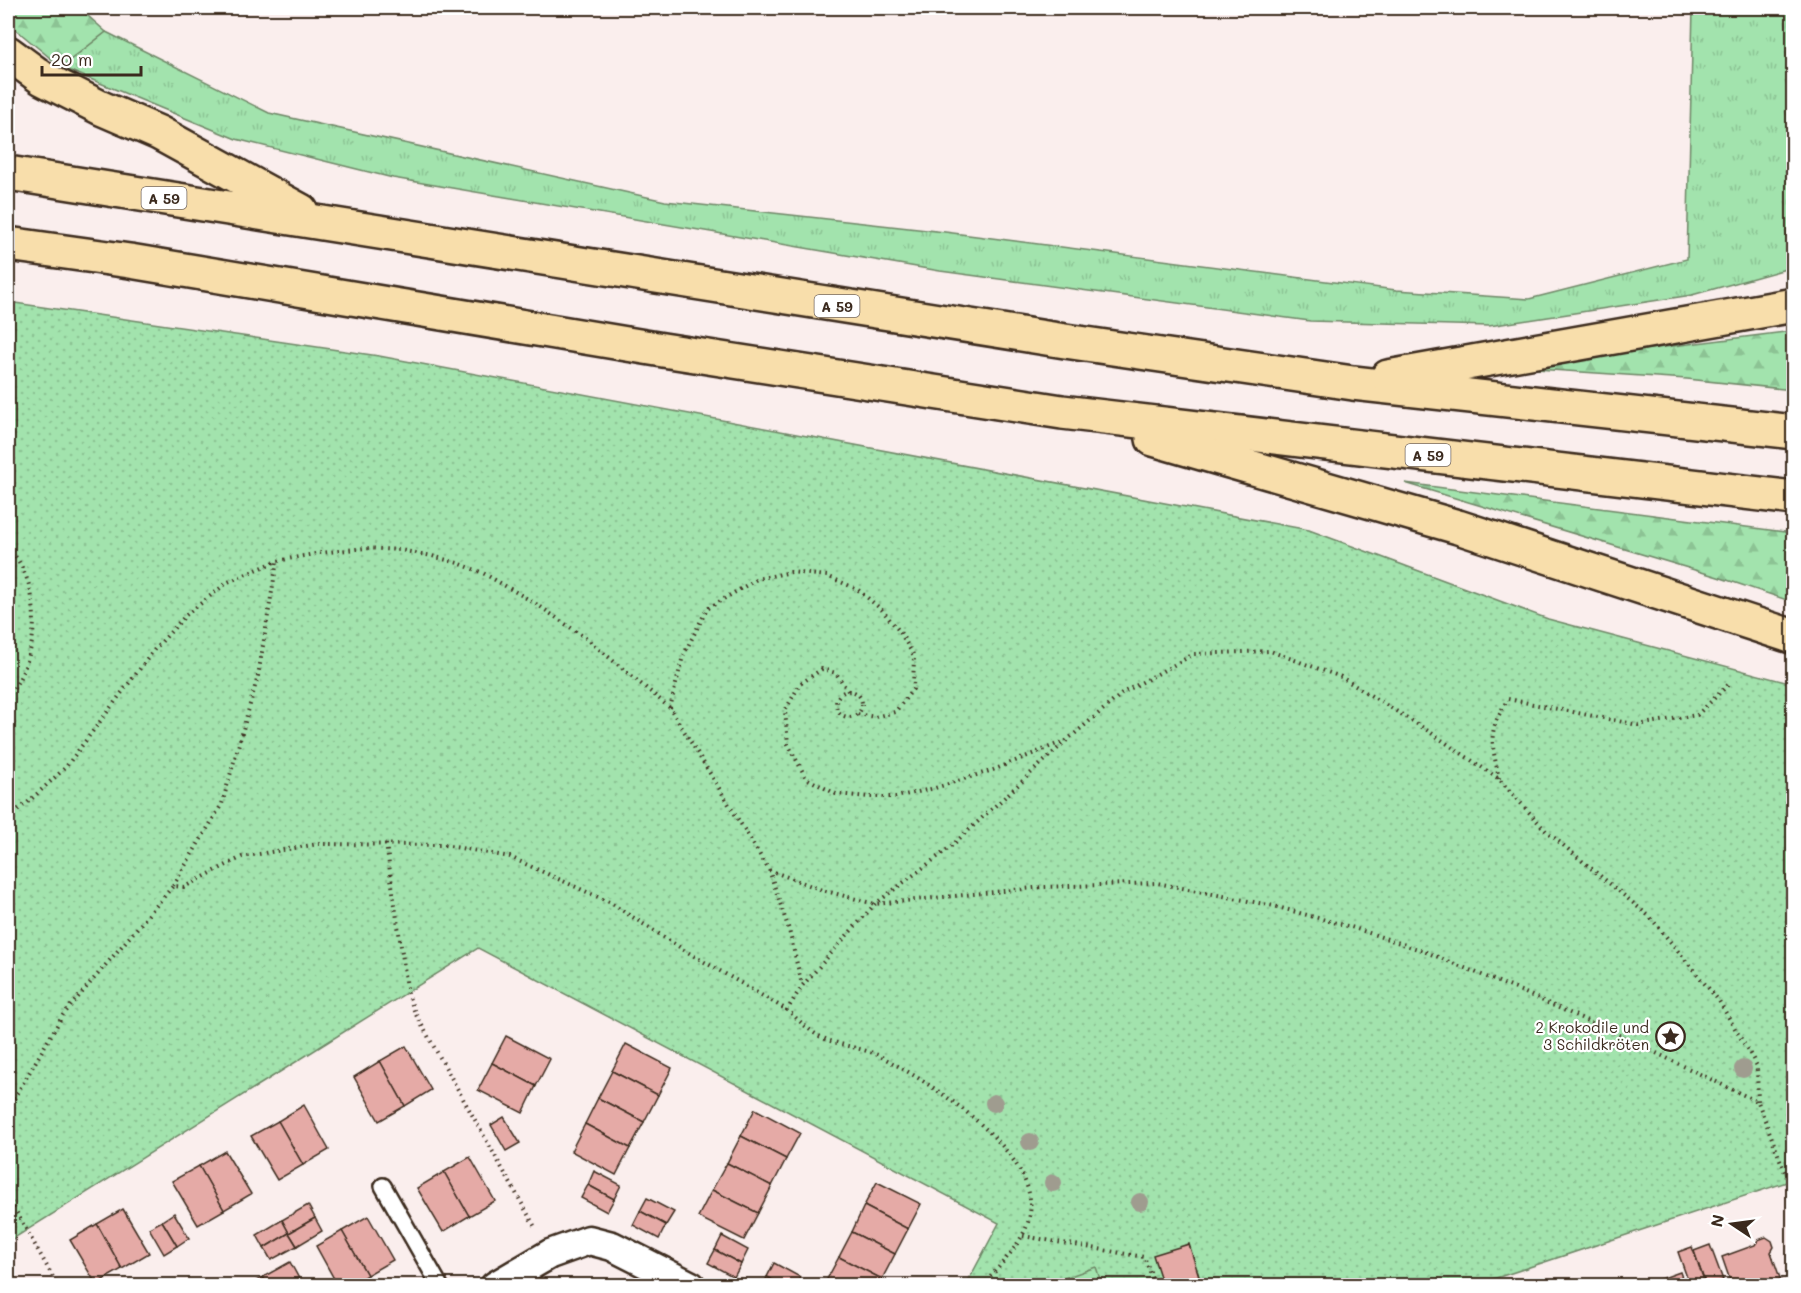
<svg xmlns="http://www.w3.org/2000/svg" width="1801" height="1293" font-family="Mali,sans-serif">
<style>
.grass{fill:url(#grass-tufts);stroke:#6e8666;stroke-width:1.5}
.forest{fill:url(#forest-firs);stroke:#6e8666;stroke-width:1.5}
.park{fill:url(#park-dots);stroke:#6e8666;stroke-width:1.5}
.pitch{fill:#a2e3ad;stroke:#6e8666;stroke-width:1.5}
.building{fill:#e5aaa6;stroke:#3b2a1e;stroke-width:1.5}
.lines{fill:none;stroke-linecap:round;stroke-linejoin:round}
.service-casing{stroke:#3b2a1e;stroke-width:20}
.minor-casing{stroke:#3b2a1e;stroke-width:33}
.motorway-casing{stroke:#3b2a1e;stroke-width:38}
.path{stroke:#3b2a1e;stroke-width:4;stroke-dasharray:1.5 4.5;stroke-linecap:butt}
.service{stroke:#fff;stroke-width:15}
.minor{stroke:#fff;stroke-width:28}
.motorway{stroke:#f8deab;stroke-width:33}
.tree{fill:#9f9c8f}
.labels{text-anchor:middle;dominant-baseline:central;stroke-width:4.5;stroke-linejoin:round;paint-order:stroke}
.shield{fill:#fff;stroke:#766a62;stroke-width:1.5}
.shield-label{font-size:14px;font-weight:bold;fill:#3b2a1e}
.poi-label{font-size:15px;fill:#3b2a1e;stroke:#fff;text-anchor:end}
</style>
<defs>
<pattern id="grass-tufts" width="24" height="20" patternUnits="userSpaceOnUse" patternTransform="scale(1.5)"><rect width="24" height="20" fill="#a2e3ad"/><path d="M3 7l-1-3M5 7V3M7 7l1-3M15 17l-1-3M17 17v-4M19 17l1-3" fill="none" stroke="#8cc394"/></pattern>
<pattern id="forest-firs" width="22" height="20" patternUnits="userSpaceOnUse" patternTransform="scale(1.5)"><rect width="22" height="20" fill="#a2e3ad"/><path d="M5 1l3.5 6h-7zM16 11l3.5 6h-7z" fill="#8cc394"/></pattern>
<pattern id="park-dots" width="8" height="8" patternUnits="userSpaceOnUse" patternTransform="scale(1.5)"><rect width="8" height="8" fill="#a2e3ad"/><path d="M2 2h.1M6 6h.1" fill="none" stroke="#8cc394" stroke-width="1.8" stroke-linecap="round"/></pattern>
</defs>
<rect width="100%" height="100%" fill="#faeeed"/>
<filter id="ink" filterUnits="userSpaceOnUse"><feTurbulence type="fractalNoise" baseFrequency=".0167" numOctaves="2"/><feDisplacementMap in="SourceGraphic" scale="12" xChannelSelector="R" yChannelSelector="G"/><feConvolveMatrix kernelMatrix="1 2 1 2 8 2 1 2 1" color-interpolation-filters="sRGB"/></filter>
<g filter="url(#ink)">
<polygon class="grass" points="1693,8 1793,8 1793,267 1692,295 1489,326 1310,321 940,271 393,178 236,139 61,67 106,32 269,113 665,201 945,232 1396,290 1529,299 1687,259"/>
<g class="forest">
<polygon points="8,8 79,8 106,32 61,67 8,23"/>
<polygon points="1793,331 1793,390 1687,379 1505,367"/>
<polygon points="1405,483 1793,533 1793,602 1718,577"/>
</g>
<polygon class="park" points="8,302 379,356 1309,530 1548,619 1793,684 1793,1180 1475,1285 966,1285 999,1223 478,948 8,1242"/>
<polygon class="pitch" points="1096,1267 1102,1285 1047,1285 1047,1284"/>
<g class="building">
<polygon points="506,1036 550,1059 536,1086 492,1063"/>
<polygon points="626,1044 672,1068 658,1095 612,1071"/>
<polygon points="406,1046 431,1090 405,1106 380,1061"/>
<polygon points="380,1061 405,1106 379,1121 354,1077"/>
<polygon points="492,1063 536,1086 523,1113 478,1090"/>
<polygon points="612,1071 658,1095 644,1122 598,1098"/>
<polygon points="598,1098 644,1122 630,1148 585,1124"/>
<polygon points="304,1105 329,1150 303,1165 278,1121"/>
<polygon points="755,1109 800,1133 786,1159 741,1136"/>
<polygon points="504,1117 520,1143 506,1151 491,1125"/>
<polygon points="278,1121 303,1165 277,1180 251,1136"/>
<polygon points="585,1124 630,1148 616,1175 571,1151"/>
<polygon points="741,1136 786,1159 772,1186 727,1163"/>
<polygon points="225,1151 251,1194 224,1210 199,1166"/>
<polygon points="470,1157 495,1201 469,1216 444,1172"/>
<polygon points="727,1163 772,1186 758,1213 712,1190"/>
<polygon points="199,1166 224,1210 198,1225 172,1181"/>
<polygon points="594,1171 621,1185 614,1199 588,1185"/>
<polygon points="444,1172 469,1216 443,1232 417,1188"/>
<polygon points="877,1182 921,1204 908,1229 864,1206"/>
<polygon points="588,1185 614,1199 607,1212 581,1198"/>
<polygon points="712,1190 758,1213 744,1240 698,1217"/>
<polygon points="647,1198 674,1212 666,1225 640,1211"/>
<polygon points="308,1205 315,1218 289,1233 282,1220"/>
<polygon points="864,1206 908,1229 895,1254 852,1232"/>
<polygon points="123,1209 149,1253 122,1269 97,1224"/>
<polygon points="640,1211 666,1225 659,1239 633,1225"/>
<polygon points="174,1213 189,1238 177,1246 162,1221"/>
<polygon points="368,1216 393,1260 367,1275 342,1231"/>
<polygon points="315,1218 322,1231 297,1246 289,1233"/>
<polygon points="282,1220 289,1233 264,1248 257,1235"/>
<polygon points="162,1221 177,1246 164,1254 149,1228"/>
<polygon points="97,1224 122,1269 96,1284 70,1240"/>
<polygon points="342,1231 367,1275 349,1286 338,1286 316,1246"/>
<polygon points="852,1232 895,1254 882,1279 839,1257"/>
<polygon points="289,1233 297,1246 271,1260 264,1248"/>
<polygon points="722,1236 748,1250 741,1264 715,1250"/>
<polygon points="1766,1237 1772,1241 1774,1247 1771,1252 1782,1284 1732,1286 1722,1257 1755,1245 1758,1240"/>
<polygon points="1189,1244 1202,1286 1163,1286 1153,1255"/>
<polygon points="1710,1245 1723,1280 1706,1286 1694,1251"/>
<polygon points="1692,1247 1705,1283 1698,1286 1690,1286 1678,1252"/>
<polygon points="715,1250 741,1264 734,1277 708,1263"/>
<polygon points="839,1257 882,1279 879,1286 834,1286 826,1281"/>
<polygon points="290,1262 303,1286 268,1286 263,1277"/>
<polygon points="774,1263 800,1277 796,1286 784,1286 767,1277"/>
<polygon points="1680,1272 1685,1286 1653,1286 1652,1282"/>
<polygon points="263,1277 268,1286 248,1286"/>
<polygon points="767,1277 784,1286 763,1286"/>
</g>
<g class="lines">
<defs>
<polyline id="service" points="383,1186 440,1286"/>
<polyline id="minor" points="495,1286 550,1254 589,1240 612,1246 691,1286"/>
<g id="motorway">
<polyline points="8,53 42,78 101,108 159,133 301,211"/>
<polyline points="8,173 1065,341 1353,383 1794,432"/>
<polyline points="8,244 130,261 663,350 1062,412 1794,498"/>
<polyline points="1388,377 1794,305"/>
<polyline points="1153,439 1458,527 1794,637"/>
</g>
</defs>
<use href="#service" class="service-casing"/>
<use href="#minor" class="minor-casing"/>
<use href="#motorway" class="motorway-casing"/>
<g class="path">
<path d="M8,547c36,40 33,108 0,149"/>
<circle cx="849" cy="704" r="13"/>
<polyline points="848,691 836,673 822,669 800,684 785,711 788,744 806,778 836,794 869,797 896,797 935,788 993,770 1062,742"/>
<polyline points="670,708 683,656 707,609 757,579 791,572 827,576 857,589 882,610 900,632 914,656 913,689 895,712 875,717 857,714"/>
<path d="M1499,779c-7,-38 -13,-45 9,-80l130,26 59,-10 32,-31"/>
<polyline points="8,816 26,804 65,768 154,650 186,615 228,582 277,561 320,553 365,548 400,550 432,556 458,563 483,573 538,605 587,639 670,708 769,870 789,930 802,985"/>
<polyline points="386,844 408,994 415,1013 535,1227"/>
<polyline points="769,870 822,890 875,904 1043,887 1157,883 1274,906 1351,927 1421,950 1523,992 1621,1036 1758,1102 1794,1196"/>
<polyline points="173,886 222,804 258,676 277,561"/>
<polyline points="8,1109 63,1015 173,886 184,887 242,857 318,844 444,845 510,857 609,902 684,950 787,1010"/>
<polyline points="8,1197 58,1286"/>
<polyline points="1023,1236 1144,1257 1153,1279 1161,1279"/>
<path d="M983,1286c16,-21 43,-45 47,-72 9,-64 -101,-132 -150,-158 -19,-9 -42,-10 -61,-20 -11,-6 -22,-18 -32,-26l15,-24 73,-82 73,-55 118,-108 58,-49 70,-38 76,-3 71,26 89,55 69,47 47,52 104,86 69,84 38,65 1,36"/>
</g>
<use href="#service" class="service"/>
<use href="#minor" class="minor"/>
<use href="#motorway" class="motorway"/>
</g>
<g class="tree">
<circle cx="1743" cy="1069" r="9"/>
<circle cx="994" cy="1103" r="9"/>
<circle cx="1030" cy="1142" r="9"/>
<circle cx="1053" cy="1183" r="9"/>
<circle cx="1140" cy="1202" r="9"/>
</g>
</g>
<defs>
<symbol id="sight-ring" viewBox="-11 -11 22 22"><circle r="9.5" fill="#fff" stroke="#3b2a1e" stroke-width="1.5"/><path d="M0-6L1.8-2.2L6-1.7L2.9 1.2L3.7 5.4L0 3.3L-3.7 5.4L-2.9 1.2L-6-1.7L-1.8-2.2Z" fill="#3b2a1e"/></symbol>
</defs>
<g fill-rule="evenodd">
<use href="#sight-ring" x="1654" y="1020" width="33" height="33"/>
</g>
<g class="labels">
<g class="shield">
<rect x="141.5" y="187" width="45" height="22" rx="4.5"/>
<rect x="814.5" y="295" width="45" height="22" rx="4.5"/>
<rect x="1405.5" y="444" width="45" height="22" rx="4.5"/>
</g>
<g class="shield-label">
<text x="164" y="198">A 59</text>
<text x="837" y="306">A 59</text>
<text x="1428" y="455">A 59</text>
</g>
<g class="poi-label">
<text x="1649" y="1027">2 Krokodile und<tspan x="1649" dy="17">3 Schildkröten</tspan></text>
</g>
</g>
<rect width="1801" height="1293" fill="none" stroke="#fff" stroke-width="30"/>
<rect x="15" y="15" width="1771" height="1263" fill="none" stroke="#3b2a1e" stroke-width="2" filter="url(#ink)"/>
<g transform="translate(1732 1224) rotate(283)" stroke="#ffffff" stroke-width="4.5" paint-order="stroke">
<path d="M0-4.5L10 22L0 15L-10 22Z" fill="#3b2a1e"/>
<text y="-9" font-size="16" font-weight="bold" text-anchor="middle" fill="#3b2a1e">N</text>
</g>
<path d="M42 66v9h99v-9" fill="none" stroke="#3b2a1e" stroke-width="3"/>
<text x="51" y="66" font-size="18" fill="#3b2a1e" stroke="#ffffff" stroke-width="4.5" paint-order="stroke">20 m</text>
</svg>
